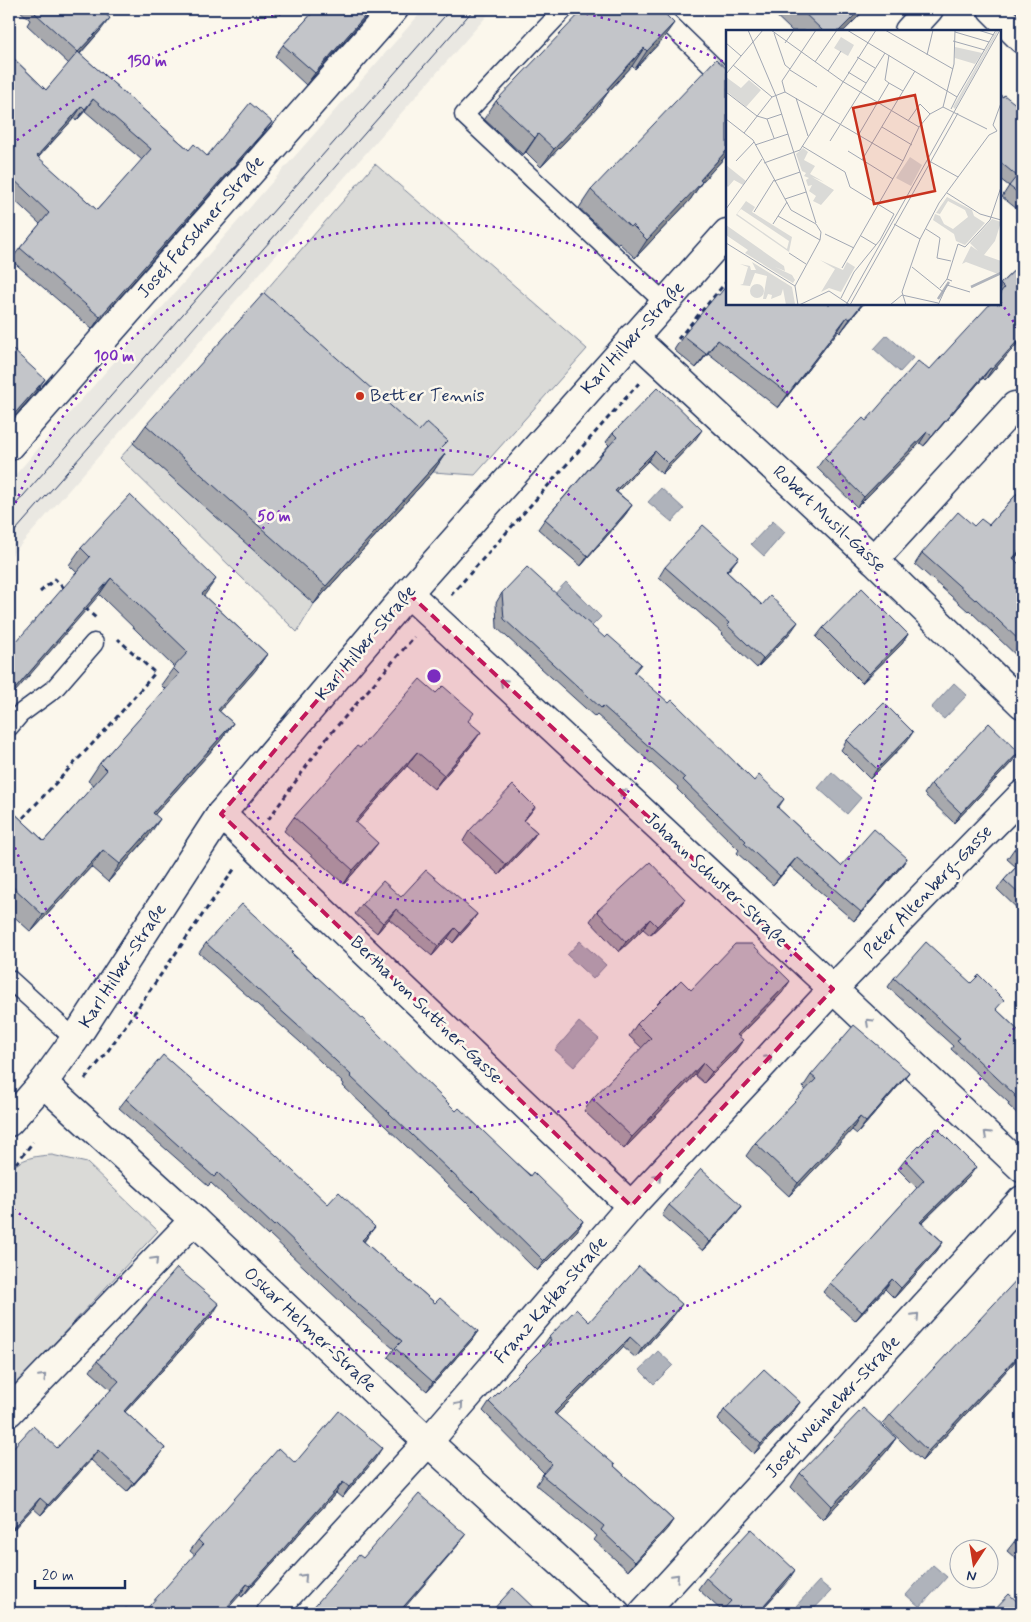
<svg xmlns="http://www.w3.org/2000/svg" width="1031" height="1622" font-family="Mynerve,sans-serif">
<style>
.built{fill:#eae8e2}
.green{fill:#dadad7;stroke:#7a849a}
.water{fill:#afb3bb;stroke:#747e96}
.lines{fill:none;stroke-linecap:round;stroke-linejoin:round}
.service-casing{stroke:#1b2f5e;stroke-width:21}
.minor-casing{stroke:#1b2f5e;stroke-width:31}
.path{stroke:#1b2f5e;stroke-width:3;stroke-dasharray:5 4;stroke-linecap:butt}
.service{stroke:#fbf7ec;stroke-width:18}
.minor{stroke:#fbf7ec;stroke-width:28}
.tram{stroke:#1b2f5e;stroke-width:1}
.wall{fill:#a8a9ad;stroke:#1b2f5e;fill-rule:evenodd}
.shaded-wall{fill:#888a8d;stroke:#1b2f5e}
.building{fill:#c3c5c9;stroke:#1b2f5e;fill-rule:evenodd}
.oneway{stroke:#8b93a5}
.marked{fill:#c2185b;fill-opacity:0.2;stroke:#c2185b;stroke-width:4;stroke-dasharray:10 6;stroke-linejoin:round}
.ring{fill:none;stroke:#7b2cbf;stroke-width:2.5;stroke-dasharray:2.5 5}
.poi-dot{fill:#c8321e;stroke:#fbf7ec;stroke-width:2}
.labels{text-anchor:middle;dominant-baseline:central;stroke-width:5;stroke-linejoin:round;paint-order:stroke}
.street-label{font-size:18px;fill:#1b2f5e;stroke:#fbf7ec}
.poi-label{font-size:18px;fill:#1b2f5e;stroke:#fbf7ec;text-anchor:start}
.inset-river{fill:none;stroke:#afb3bb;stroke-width:2.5}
.inset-road{fill:none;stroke:#a1a7b3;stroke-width:1}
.view{fill:#c8321e;fill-opacity:0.15;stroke:#c8321e;stroke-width:2.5}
.inset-edge{fill:none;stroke:#1b2f5e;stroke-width:2.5}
.centre{fill:#7b2cbf;stroke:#fbf7ec;stroke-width:2.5}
.ring-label{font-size:15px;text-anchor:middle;font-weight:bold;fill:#7b2cbf;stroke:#fbf7ec;stroke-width:5;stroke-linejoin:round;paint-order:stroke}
</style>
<rect width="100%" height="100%" fill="#fbf7ec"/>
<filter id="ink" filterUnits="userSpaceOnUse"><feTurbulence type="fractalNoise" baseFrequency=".02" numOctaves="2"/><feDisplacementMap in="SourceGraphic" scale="10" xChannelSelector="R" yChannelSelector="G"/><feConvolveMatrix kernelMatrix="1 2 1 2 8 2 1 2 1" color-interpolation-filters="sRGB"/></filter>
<g filter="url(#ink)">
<polygon class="built" points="424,9 493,9 9,558 9,482"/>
<g class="green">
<polygon points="375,164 587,349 475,475 433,472 314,604 297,632 120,458 252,311 267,289"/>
<path d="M52,1155l35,8 71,68 -149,161v-222c14,-12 24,-14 43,-15z"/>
</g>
<g class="water">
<polygon points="887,335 913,358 900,372 874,349"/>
<polygon points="661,488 684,509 672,522 648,502"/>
<polygon points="773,521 785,532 764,556 751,544"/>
<polygon points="566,582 601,617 584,634 549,600"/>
<polygon points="954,683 967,695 944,719 931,708"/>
<polygon points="832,772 861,798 847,814 818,788"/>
<polygon points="580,941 606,965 593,979 567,955"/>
<polygon points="579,1022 599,1039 574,1067 555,1050"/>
<polygon points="658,1351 673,1365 654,1384 640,1370"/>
<polygon points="933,1565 947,1577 920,1607 906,1595"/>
<polygon points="819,1581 831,1591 810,1613 804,1613 796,1606"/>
</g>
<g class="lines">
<defs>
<g id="service">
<polyline points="564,9 464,115 664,302"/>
<polyline points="654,9 727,80"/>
<polyline points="9,727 20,714 54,689 94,643"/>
<polyline points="9,979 75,1039"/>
</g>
<g id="minor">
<polyline points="992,9 1022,39"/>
<polyline points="909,31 929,9"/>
<polyline points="633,337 874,560 1022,704"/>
<polyline points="9,446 394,9"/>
<polyline points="874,560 1015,406"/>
<polyline points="408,593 833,989 1022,1168"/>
<polyline points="221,814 631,1206"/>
<polyline points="43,1083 75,1039 221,814 408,593 727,233"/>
<polyline points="9,1122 43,1083 194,1220 428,1442 616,1613"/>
<polyline points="9,1412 194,1220"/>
<polyline points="271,1613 428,1442 631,1206 833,989 1022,795"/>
<polyline points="643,1613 1022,1200"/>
</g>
</defs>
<use href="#service" class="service-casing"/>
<use href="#minor" class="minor-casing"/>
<g class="path">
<polyline points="678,339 727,281"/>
<polyline points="40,592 55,579 66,590"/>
<polyline points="451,595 639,383"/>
<polyline points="85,608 97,619"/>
<polyline points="23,818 110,725 155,673 118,639"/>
<polyline points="268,820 326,739 414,637"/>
<polyline points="85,1079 105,1055 235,868"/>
<polyline points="9,1169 19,1160 33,1142"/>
</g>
<use href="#service" class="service"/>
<use href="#minor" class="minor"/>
<g class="tram">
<polyline points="9,512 451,9"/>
<polyline points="9,538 474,9"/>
</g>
</g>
<g class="wall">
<path d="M18,9h81l2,21 -21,24 109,96 18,6 56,-22 -171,195 -81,-69 9,-12 20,-24 -31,-29v-141l37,36 23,-26 -42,-39 3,-5zM85,111l57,49 -45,50 -59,-52 36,-40 2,3z"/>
<polygon points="316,9 373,9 306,85 275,56 283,45"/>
<polygon points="769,9 866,9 844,31 792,31"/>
<polygon points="662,40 635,69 632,66 609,91 596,109 541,167 526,152 523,155 484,119 496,101"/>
<polygon points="727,69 727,158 725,157 702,182 690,200 635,258 619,243 618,244 579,208 591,190"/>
<polygon points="1000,95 1018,129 1022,132 1022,213 1002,197 1009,186 1000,179"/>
<polygon points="1022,263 1022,337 1017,344 985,380 983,378 924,446 920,443 857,507 817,468 824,458 866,421 929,370 1000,304 1000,284"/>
<polygon points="719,295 863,304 840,333 838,331 778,408 708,353 696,368 674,350 683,336"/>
<polygon points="146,425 419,431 445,454 433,472 314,604 133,443"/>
<polygon points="613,433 695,440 662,474 648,461 617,492 632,505 625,515 581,566 538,529 545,519 609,445 606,442"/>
<polygon points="1022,488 1022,550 1014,559 1022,567 1022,661 969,610 968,611 915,564 922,553 974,526 989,525"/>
<polygon points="81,548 204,596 267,654 255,671 219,711 233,723 221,740 155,814 148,837 108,882 91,867 31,932 9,912 9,808 44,841 94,785 88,781 100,763 166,690 161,685 174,667 69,565"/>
<polygon points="732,566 727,572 791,632 757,668 721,634 722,633 659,577 665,567"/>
<polygon points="502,593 605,638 641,664 634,673 754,781 784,799 778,808 841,866 907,858 901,867 854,921 790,866 773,885 737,853 739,850 677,789 678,787 597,715 595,717 497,628 496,603"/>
<polygon points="823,628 908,634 902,644 862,683 816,637"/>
<polygon points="468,721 471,746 434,789 407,766 356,823 368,856 344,884 284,831 294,817 360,748"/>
<polygon points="847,740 907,741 870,779 841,750"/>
<polygon points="1012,762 954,823 924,794 931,784"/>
<polygon points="535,807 524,821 537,832 530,842 499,875 463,841 469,831"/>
<polygon points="1022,840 1022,913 997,889 1004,880 1016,867 1007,859 1014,849"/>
<polygon points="401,897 477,914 470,924 453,943 448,938 432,956 389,919 377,933 355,914 362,904"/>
<polygon points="678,909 650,935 643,929 619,952 590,921 597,911"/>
<polygon points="206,943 292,953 456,1111 583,1221 577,1231 537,1271 466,1201 465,1202 343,1086 344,1084 300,1042 199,953"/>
<polygon points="894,978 997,1010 1022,1034 1022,1118 1008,1105 1009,1103 951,1049 953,1046 888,987"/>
<polygon points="691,990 782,993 739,1037 735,1052 704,1083 695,1075 624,1149 584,1111 592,1099 642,1048 629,1036 637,1024"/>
<polygon points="909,1072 900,1084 857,1134 852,1130 789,1196 746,1156 755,1143 806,1090 803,1087 811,1075"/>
<polygon points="126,1099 328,1204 368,1236 364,1242 435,1303 478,1331 471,1341 427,1391 388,1357 394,1349 344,1306 344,1305 269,1234 268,1236 211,1183 208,1186 119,1108"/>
<polygon points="905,1160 969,1177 922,1223 943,1242 936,1252 894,1298 885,1289 855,1321 823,1292 830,1283 917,1188 898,1169"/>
<polygon points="669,1205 742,1206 736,1215 703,1251 662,1215"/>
<polygon points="146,1304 213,1314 125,1412 165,1448 158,1458 127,1492 91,1460 41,1515 33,1508 9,1534 9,1452 57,1448 111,1390 90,1371 97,1361 139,1313"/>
<polygon points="675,1314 636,1358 623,1347 556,1415 614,1466 673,1520 667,1529 628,1571 594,1540 597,1536 536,1485 544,1473 483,1411 489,1402 543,1348 542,1347 549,1337 589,1322"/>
<polygon points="1022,1354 922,1461 883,1424 890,1415"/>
<polygon points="800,1402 793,1412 754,1454 718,1420 724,1410"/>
<polygon points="896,1438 886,1452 823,1520 791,1487 800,1473"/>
<polygon points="375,1459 342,1498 336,1493 242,1597 190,1551 198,1540 295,1463"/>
<polygon points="1022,1532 1022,1564 1007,1551 1014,1542"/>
<polygon points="706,1578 788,1581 765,1606 722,1611 698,1589"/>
</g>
<g class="shaded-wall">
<polygon points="371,9 373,9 306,85 315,73"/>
<polygon points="861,9 866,9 844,31 839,31"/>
<polygon points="110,18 101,30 70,64 78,52"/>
<polygon points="674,23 662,40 635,69 647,51"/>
<polygon points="644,48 632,66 605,95 609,91 596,109 541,167 554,149"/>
<polygon points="93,99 85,111 76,121 85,109"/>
<polygon points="82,106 74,118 28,168 37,156"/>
<polygon points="272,122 263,134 92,329 100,317"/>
<polygon points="538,134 526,152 523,155 535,138"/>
<polygon points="727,150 727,154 725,157 699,185 702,182 690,200 635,258 647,240"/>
<polygon points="862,304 863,304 840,333 850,319"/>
<polygon points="847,317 838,331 778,408 788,394"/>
<polygon points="1022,336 1017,344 985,380 992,369"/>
<polygon points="718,340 708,353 696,368 706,354"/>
<polygon points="990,368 983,378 924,446 932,436"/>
<polygon points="45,379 35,393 9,423 9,420"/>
<polygon points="702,430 695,440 662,474 668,464"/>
<polygon points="927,432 920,443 857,507 864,497"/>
<polygon points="655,451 648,461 609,500 615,491"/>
<polygon points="445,454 433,472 314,604 326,586"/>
<polygon points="632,505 625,515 581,566 588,556"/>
<polygon points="1022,548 1022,550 1005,569 1013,558"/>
<polygon points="739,557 732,566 719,580 726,571"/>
<polygon points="111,578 99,595 9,699 9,696"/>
<polygon points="216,579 204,596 202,594"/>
<polygon points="798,622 791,632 757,668 763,659"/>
<polygon points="908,634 902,644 862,683 869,674"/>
<polygon points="267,654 255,671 206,727 218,710"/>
<polygon points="233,723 221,740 141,830 153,813"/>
<polygon points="481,732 471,746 434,789 444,775"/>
<polygon points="913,732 907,741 870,779 877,769"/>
<polygon points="417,752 407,766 345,836 355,822"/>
<polygon points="1019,752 1012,762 954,823 961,813"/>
<polygon points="535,807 528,816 516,829 523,820"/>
<polygon points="160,819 148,837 108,882 120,864"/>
<polygon points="537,832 530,842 499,875 506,865"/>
<polygon points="378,843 368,856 344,884 353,870"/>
<polygon points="103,850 91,867 31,932 43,915"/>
<polygon points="797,857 790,866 773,885 780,876"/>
<polygon points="907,858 901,867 854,921 861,912"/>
<polygon points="685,899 678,909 650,935 657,926"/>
<polygon points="396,909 389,919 377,933 383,923"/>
<polygon points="477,914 470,924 453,943 460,933"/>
<polygon points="650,919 643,929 619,952 626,942"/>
<polygon points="455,928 448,938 432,956 438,946"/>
<polygon points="790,981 782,993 729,1047 737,1035"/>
<polygon points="743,1040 735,1052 704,1083 712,1072"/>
<polygon points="703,1063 695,1075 624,1149 632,1137"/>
<polygon points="909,1072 900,1084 857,1134 866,1122"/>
<polygon points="860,1117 852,1130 789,1196 798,1183"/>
<polygon points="976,1167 969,1177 913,1231 920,1222"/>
<polygon points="742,1206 736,1215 703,1251 710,1242"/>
<polygon points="583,1221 577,1231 537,1271 544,1261"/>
<polygon points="375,1227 368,1236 356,1250 362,1240"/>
<polygon points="943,1242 936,1252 894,1298 901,1288"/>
<polygon points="892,1279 885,1289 855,1321 862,1312"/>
<polygon points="219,1304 213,1314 117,1421 124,1411"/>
<polygon points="682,1304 675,1314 636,1358 642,1348"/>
<polygon points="478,1331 471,1341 427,1391 433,1382"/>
<polygon points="630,1337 623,1347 548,1423 554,1413"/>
<polygon points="1022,1352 1022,1354 922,1461 928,1451"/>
<polygon points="800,1402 793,1412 754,1454 761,1444"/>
<polygon points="896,1438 886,1452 823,1520 832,1506"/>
<polygon points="165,1448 158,1458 127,1492 134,1483"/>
<polygon points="382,1448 375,1459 342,1498 349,1487"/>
<polygon points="98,1450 91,1460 41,1515 48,1505"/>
<polygon points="343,1482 336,1493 242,1597 250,1586"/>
<polygon points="40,1498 33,1508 9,1534 9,1532"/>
<polygon points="673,1520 667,1529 628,1571 635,1562"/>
<polygon points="466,1535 459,1544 400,1613 398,1613"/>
<polygon points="795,1570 788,1581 758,1613 764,1605"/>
<polygon points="247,1584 240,1595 224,1613 222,1613"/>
</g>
<g class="building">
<polygon points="39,9 99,9 110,18 78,52 35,13"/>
<polygon points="316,9 371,9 315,73 283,45"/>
<polygon points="584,9 660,9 674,23 647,51 644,48 607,89 609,91 554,149 538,134 535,138 496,101"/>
<polygon points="800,9 861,9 839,31 823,31"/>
<path d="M78,52l111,98 5,-6 13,12 43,-53 22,19 -172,195 -80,-69 29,-35 -40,-38v-121l37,36zM93,99l58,50 -54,61 -60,-54 45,-50 3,3z"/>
<polygon points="716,59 727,69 727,150 700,180 702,182 647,240 632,225 630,227 591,190"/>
<polygon points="1000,95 1003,97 1004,95 1022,109 1022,122 1017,128 1022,132 1022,196 1009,186 1017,176 1000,162"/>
<polygon points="1022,263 1022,336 992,369 990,368 932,436 927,432 864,497 824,458 863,418 866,421 918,361 929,370 990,304 1000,304 1000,293 1004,288 1000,284"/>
<polygon points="727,285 727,304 862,304 850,319 847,317 788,394 718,340 706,354 683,336 717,294 719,295"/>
<polygon points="264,293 419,431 427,422 448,441 440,449 445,454 326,586 146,425"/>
<polygon points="11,348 45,379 9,420 9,350"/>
<polygon points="658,387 702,430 668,464 655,451 615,491 632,505 588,556 545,519 617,437 613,433"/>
<polygon points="1022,488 1022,548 1013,558 1022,567 1022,643 976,599 975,600 922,553 958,512 974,526 981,519 989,525"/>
<polygon points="130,495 216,579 202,594 267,654 218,710 233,723 153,813 160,819 120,864 103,850 43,915 9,883 9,808 44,841 107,770 100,763 179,674 173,668 188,652 111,578 9,696 9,650 90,557 81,548"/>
<polygon points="703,525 739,557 726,571 762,605 770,596 798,622 763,659 727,625 729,623 665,567"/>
<polygon points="527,567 605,638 608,635 641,664 634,672 669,703 672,700 754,781 759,775 784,799 777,807 841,866 874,829 907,858 861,912 797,857 780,876 744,843 746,841 683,780 685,778 603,706 601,708 504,619 502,593"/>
<polygon points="862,588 908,634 869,674 823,628"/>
<polygon points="420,679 436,693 443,686 474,713 468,721 481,732 444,775 417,752 355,822 378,843 353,870 294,817 357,746 360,748"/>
<polygon points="884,703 913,732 877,769 847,740"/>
<polygon points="989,723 1019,752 961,813 931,784"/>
<polygon points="513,785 535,807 523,820 537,832 506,865 469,831"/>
<polygon points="1022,840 1022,857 1014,849"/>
<polygon points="1022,861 1022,897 1004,880"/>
<polygon points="650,862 685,899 657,926 650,919 626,942 597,911"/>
<polygon points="426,870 477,914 460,933 455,928 438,946 396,909 383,923 362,904 383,881 401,897"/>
<polygon points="242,904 293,951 291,953 364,1020 456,1111 459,1108 530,1176 533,1172 583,1221 544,1261 473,1191 472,1192 350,1076 351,1075 306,1033 206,943"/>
<polygon points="926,942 971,983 979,975 1004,1000 996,1009 1022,1034 1022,1104 1014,1096 1015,1095 957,1040 960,1038 894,978"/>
<polygon points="735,944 752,944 790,981 737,1035 743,1040 712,1072 703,1063 632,1137 592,1099 651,1038 637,1024 681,980 691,990"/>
<polygon points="9,993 13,997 9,1001"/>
<polygon points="854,1025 909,1072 866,1122 860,1117 798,1183 755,1143 816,1079 811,1075"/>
<polygon points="163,1055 276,1155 328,1204 339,1192 375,1227 362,1240 435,1303 440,1298 478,1331 433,1382 395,1348 402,1341 350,1297 351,1296 276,1224 274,1226 218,1173 214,1177 126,1099"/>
<polygon points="937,1128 976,1167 920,1222 943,1242 901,1288 892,1279 862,1312 830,1283 924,1180 905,1160"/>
<polygon points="701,1169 742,1206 710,1242 669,1205"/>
<polygon points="639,1266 682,1304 642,1348 630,1337 554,1413 615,1465 614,1466 673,1520 635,1562 601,1530 604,1526 542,1475 552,1464 489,1402 551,1340 549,1337 576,1309 589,1322"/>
<polygon points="177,1268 219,1304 124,1411 165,1448 134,1483 98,1450 48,1505 40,1498 9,1532 9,1452 33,1426 57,1448 119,1381 97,1361 147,1305 146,1304"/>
<polygon points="1022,1274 1022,1352 928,1451 890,1415"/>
<polygon points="764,1369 800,1402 761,1444 724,1410"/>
<polygon points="863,1408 896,1438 832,1506 800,1473"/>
<polygon points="339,1411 382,1448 349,1487 343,1482 250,1586 247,1584 222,1613 143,1613 203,1545 198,1540 279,1448 295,1463"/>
<polygon points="419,1494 466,1535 398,1613 299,1613 306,1606 311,1610 359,1555 363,1558"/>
<polygon points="751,1529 795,1570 764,1605 773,1613 720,1613 731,1601 706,1578"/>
<polygon points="1022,1532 1022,1549 1014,1542"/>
<polygon points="513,1588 539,1613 490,1613"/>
<polygon points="1009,1594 1022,1606 1022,1613 991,1613"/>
<polygon points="126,1608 132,1613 121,1613"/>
</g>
<defs><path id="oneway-chevron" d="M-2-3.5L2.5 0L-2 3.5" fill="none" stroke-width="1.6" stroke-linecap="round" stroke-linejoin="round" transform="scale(1.25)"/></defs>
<g class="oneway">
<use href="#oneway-chevron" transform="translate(503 682) rotate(-137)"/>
<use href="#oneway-chevron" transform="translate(622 792) rotate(-137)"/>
<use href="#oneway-chevron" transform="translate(869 1022) rotate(-137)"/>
<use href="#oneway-chevron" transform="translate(769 1058) rotate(-47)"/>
<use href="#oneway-chevron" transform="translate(987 1134) rotate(-137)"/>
<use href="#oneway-chevron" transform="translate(658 1177) rotate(-47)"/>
<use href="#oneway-chevron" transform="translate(155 1260) rotate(-46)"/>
<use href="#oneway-chevron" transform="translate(916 1316) rotate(-47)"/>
<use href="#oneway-chevron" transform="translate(43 1377) rotate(-46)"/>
<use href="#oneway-chevron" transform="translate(460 1405) rotate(-49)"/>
<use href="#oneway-chevron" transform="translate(304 1577) rotate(-47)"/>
<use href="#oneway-chevron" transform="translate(676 1577) rotate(-47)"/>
</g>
</g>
<path class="marked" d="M408,593l425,396 -202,217 -410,-392z"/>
<g class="ring">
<circle cx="434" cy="676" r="226"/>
<path d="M10 517A453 453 0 1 1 10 835"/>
<path d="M1022 1015A679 679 0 0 1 11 1207M11 145A679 679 0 0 1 304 9M564 9A679 679 0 0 1 726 63M1000 301A679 679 0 0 1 1022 336"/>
</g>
<circle class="poi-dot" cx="360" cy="396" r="5"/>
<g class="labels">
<g class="street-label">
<text transform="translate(201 227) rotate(-49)">Josef Ferschner-Straße</text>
<text transform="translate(633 338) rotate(-48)">Karl Hilber-Straße</text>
<text transform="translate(829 519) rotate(43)">Robert Musil-Gasse</text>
<text transform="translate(366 643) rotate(-50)">Karl Hilber-Straße</text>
<text transform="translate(716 880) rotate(43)">Johann Schuster-Straße</text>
<text transform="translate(928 892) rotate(-46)">Peter Altenberg-Gasse</text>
<text transform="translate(123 966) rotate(-57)">Karl Hilber-Straße</text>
<text transform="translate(426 1010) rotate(44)">Bertha von Suttner-Gasse</text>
<text transform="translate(551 1300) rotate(-49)">Franz Kafka-Straße</text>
<text transform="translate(310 1330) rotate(43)">Oskar Helmer-Straße</text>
<text transform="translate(833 1407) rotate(-47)">Josef Weinheber-Straße</text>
</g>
<g class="poi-label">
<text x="370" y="396">Better Tennis</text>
</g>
</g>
<g transform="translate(726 30)">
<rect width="275" height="275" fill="#fbf7ec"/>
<path d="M271,0h2l-44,79 -2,-2zM115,7l13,8 -6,11 -14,-8zM229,17l27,6 -7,11 -20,-6zM0,47l15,11 8,-8 12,10 -15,17 -20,-16zM77,118l5,4 -4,8 11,6 -5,8 14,8 -12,-5 22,13 -13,15 -8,-4 3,-5 -7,-5 3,-6 -4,1 -2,-6 3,-2 -5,-2 2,-3 -4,-2 -6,-17zM184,127l12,8 -11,21 -15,-8zM0,135l20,16 -3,4 -9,-5 -6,7 -2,-2zM221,167l25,13 2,6 11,7 -20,22 -9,-4 -2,-7 -21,-14 2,-6 5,2 4,8 9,5 15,-12 -3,-7 -17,-9 -8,13 -4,-1zM20,171l9,6 -3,5 40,25 -3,15 -53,-37zM15,179l48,32 -2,8 -50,-35zM266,189l9,3 -6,19 -11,14 17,6v11l-3,2 -32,-12 -4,2 9,-18 7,5 -8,-8zM0,195l58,41 1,5 -10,-4 17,8 3,5 -2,3 -48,-30 3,-3 -22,-15zM94,230l23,10 4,-8 8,5 -14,25 -12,-4 -8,4 14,-23zM26,232l40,25 3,17 -9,1 -3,-16 -2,6 -10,4 1,-4 -4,-1 -2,5h-3l4,-23 -12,-3 -5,13 -10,-1 3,-1 5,-17 -8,-3 10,2 1,4h5zM24 261a7 7 0 1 1 14 0a7 7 0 1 1-14 0Z" fill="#dadad7" fill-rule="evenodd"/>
<path class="inset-river" d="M245,257l30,-14M212,269l11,-17"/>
<path class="inset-road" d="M22,0l28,66 40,127M45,0l71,51 77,46 11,-13 13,-7 44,22M121,0l110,67 -6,12M159,0l68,39M252,0l16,5M229,2l34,10M48,3l11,32 5,4M227,11l32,9M0,13l15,13M59,13l9,-13M201,25l6,-25M131,27l18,11M89,32l22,-32M7,35l39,32M64,40l27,17M102,41l13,-20M122,42l18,11M0,44l37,-44M163,53l14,8M0,62l31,24 10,3 15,-5M59,62l118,69M231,67l39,-67M70,68l12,38M217,77l11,-43 1,-34M0,89l27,21 38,70 25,14 5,8 -1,8 -25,46 3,19M41,89l7,19M182,91l12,-17 10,10M267,95l8,-22M156,97l30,18M18,103l28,-36 13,-5 -3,-11 34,-51M133,104l30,-51 -4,-3 4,-25M263,105l8,-4 -4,-6M104,111l55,-88M29,115l33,-11M76,116l43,26 5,15 44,27 -14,26 -26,32 -13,26M122,121l45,28M136,130l53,-89M10,131l18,-19M205,132l27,15M38,133l36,-13 76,-120M48,151l26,-9M221,163l33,21 21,6M59,169l21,-7M0,179l36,-50M28,182l20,-32M52,186l42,24M47,194l14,-22M168,194l26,15M200,199l14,9 -3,20 14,3M99,204l29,14M135,206l15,9M0,213l69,43M63,223l17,11M186,237l31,25M116,238l61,-107 16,-34M221,249l11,-35 7,3 25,-27 11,-33M214,258l7,-9 5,2M176,265l36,8M73,275l30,-14 21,14M120,275l154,-275M124,275l108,-192M164,275l12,-10M180,275l-4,-13 18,-53 19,-36 50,-68M212,275l9,-20 23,7"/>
<path class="view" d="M189,65l20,96 -61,13 -21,-96z"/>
<rect width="275" height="275" class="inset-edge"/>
</g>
<circle cx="434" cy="676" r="8" class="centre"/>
<g class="ring-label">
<text x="147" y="66">150 m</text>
<text x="114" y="361">100 m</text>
<text x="274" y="521">50 m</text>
</g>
<rect width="1031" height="1622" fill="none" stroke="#fbf7ec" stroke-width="30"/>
<rect x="15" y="15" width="1001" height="1592" fill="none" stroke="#1b2f5e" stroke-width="2" filter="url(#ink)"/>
<g transform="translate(974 1564) rotate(192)"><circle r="24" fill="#fbf7ec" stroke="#a1a7b3"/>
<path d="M0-4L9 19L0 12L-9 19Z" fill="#c8321e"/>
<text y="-8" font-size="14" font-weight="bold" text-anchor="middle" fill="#1b2f5e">N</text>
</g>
<path d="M35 1580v8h90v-8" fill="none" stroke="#1b2f5e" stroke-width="2.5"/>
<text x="42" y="1580" font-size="15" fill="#1b2f5e" stroke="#fbf7ec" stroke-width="4" paint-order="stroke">20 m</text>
</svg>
